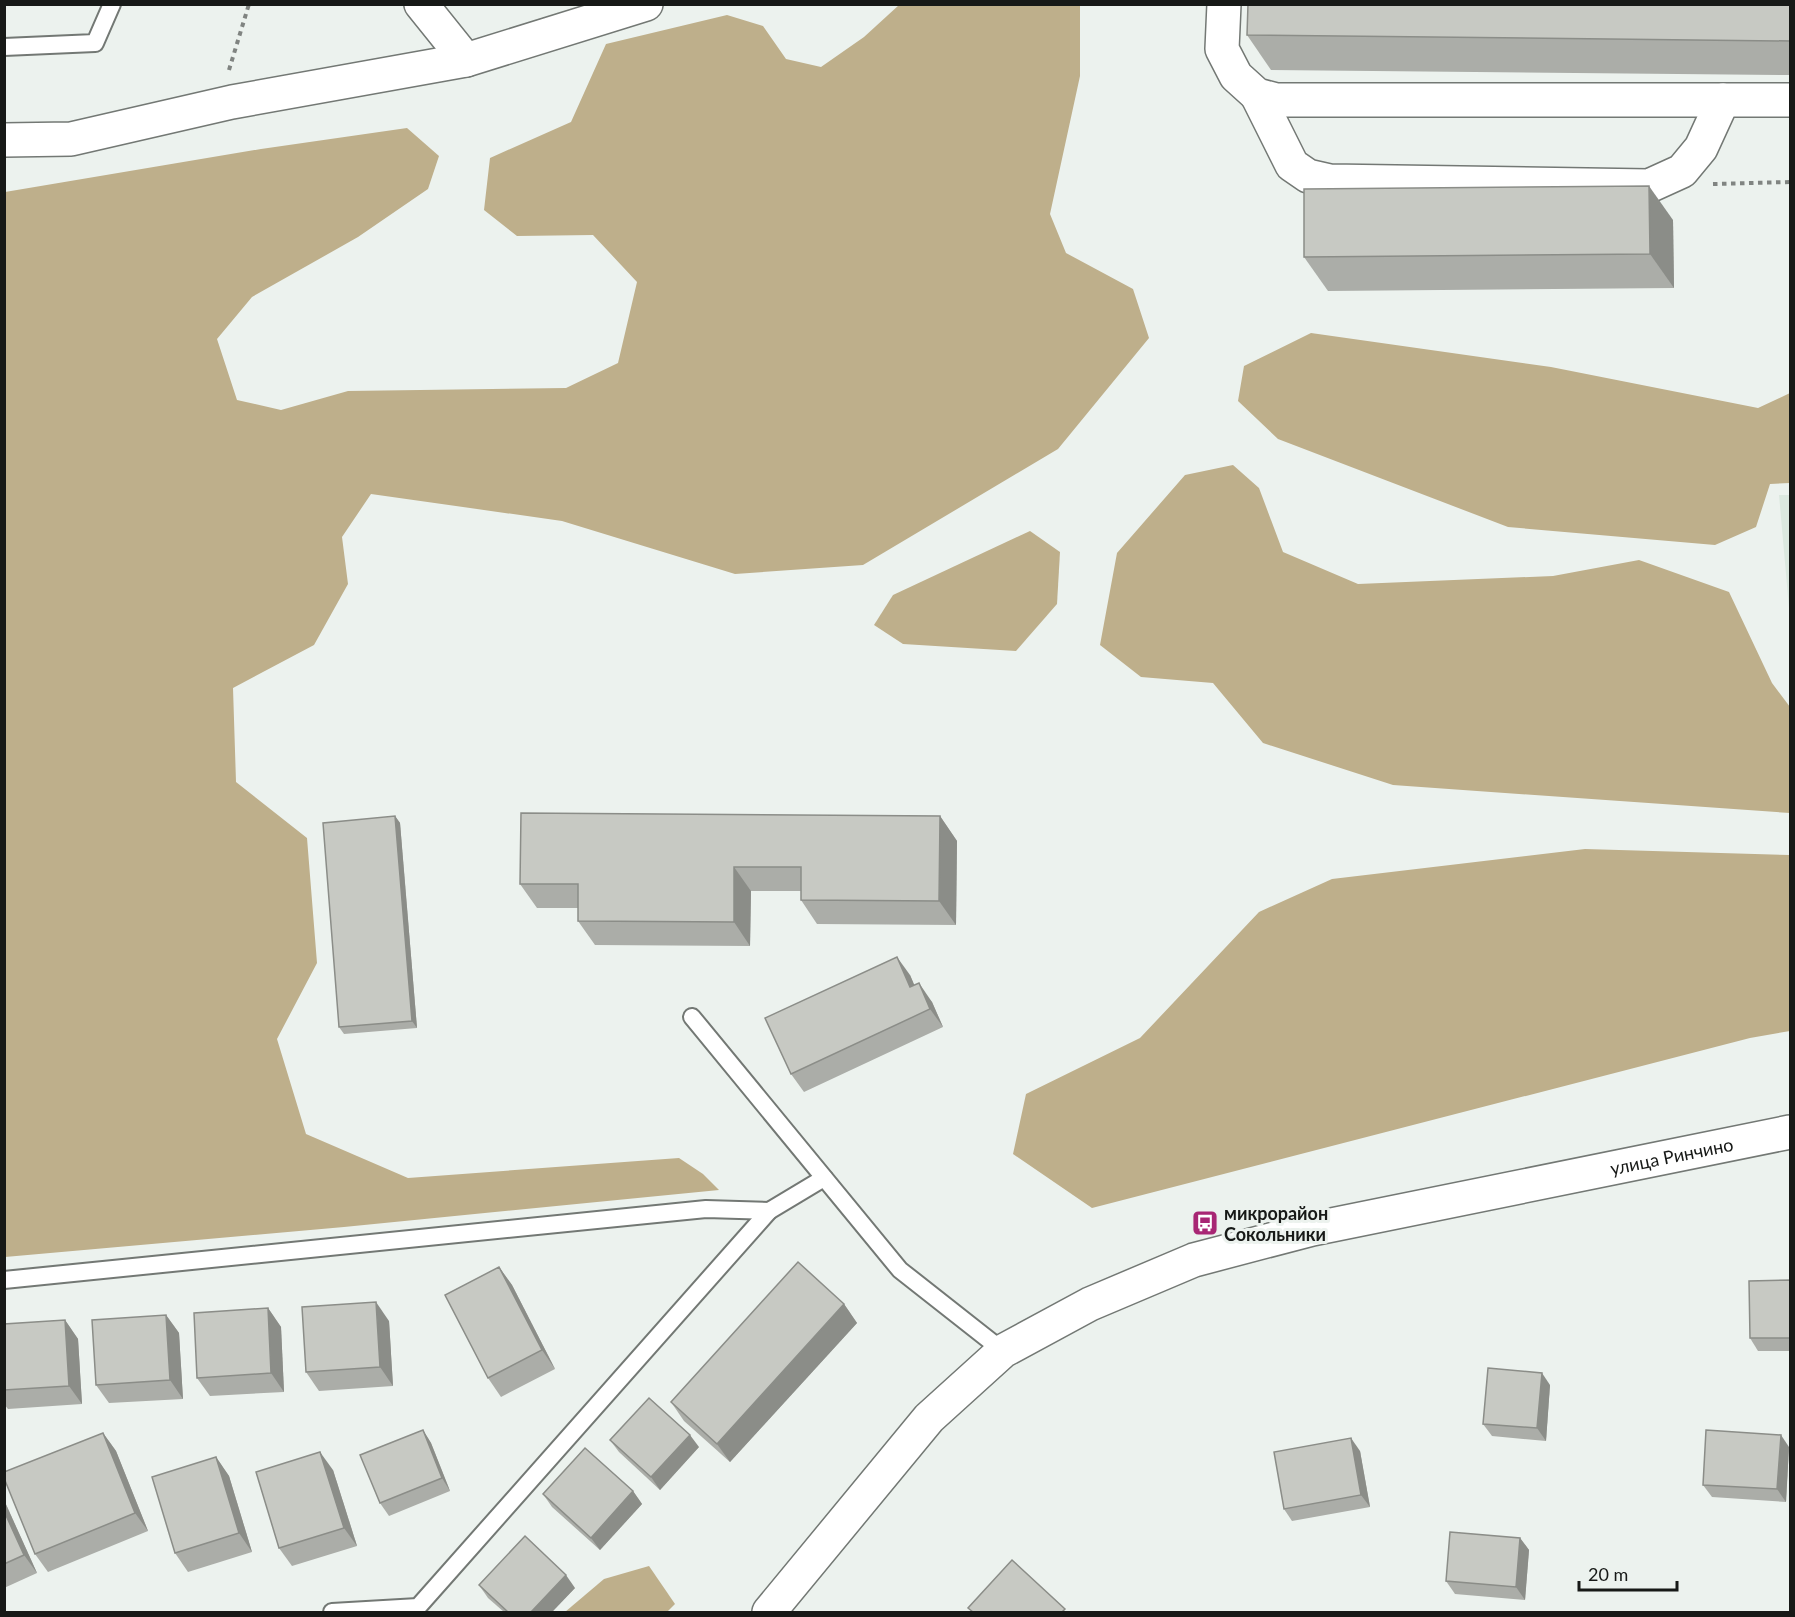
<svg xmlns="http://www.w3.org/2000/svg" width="1795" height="1617" font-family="Lato,sans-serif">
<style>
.built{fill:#dbe8df}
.forest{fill:#beaf8b}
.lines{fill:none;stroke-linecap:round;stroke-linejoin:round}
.service-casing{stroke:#737874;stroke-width:20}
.minor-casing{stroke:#737874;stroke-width:36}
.tertiary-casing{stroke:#737874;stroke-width:36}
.path{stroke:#808481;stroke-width:4;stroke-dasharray:4.5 4.5;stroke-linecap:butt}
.service{stroke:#fff;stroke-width:16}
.minor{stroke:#fff;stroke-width:33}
.tertiary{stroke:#fff;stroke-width:33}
.wall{fill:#abada8}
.shaded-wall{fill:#8b8d88}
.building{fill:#c7c9c3;stroke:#8b8d88;stroke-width:1.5}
.labels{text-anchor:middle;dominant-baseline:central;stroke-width:6;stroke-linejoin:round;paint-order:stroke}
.street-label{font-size:18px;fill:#171917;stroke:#ecf2ee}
.poi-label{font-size:18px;font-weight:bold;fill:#171917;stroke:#ecf2ee;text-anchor:start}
</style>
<rect width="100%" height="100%" fill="#ecf2ee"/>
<polygon class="built" points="1779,495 1790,495 1790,619"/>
<g class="forest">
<polygon points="899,5 1080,5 1080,76 1050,214 1066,253 1133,289 1149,338 1058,449 863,565 735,574 562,521 371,494 342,537 348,584 314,645 233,688 236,782 307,838 317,963 277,1039 306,1134 408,1178 679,1158 703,1174 719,1190 344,1227 5,1257 5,192 261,149 407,128 439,156 428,189 358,237 252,297 217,339 237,400 281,410 348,391 566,388 618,363 637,282 593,235 517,236 484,210 490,158 571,122 606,44 727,15 763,26 786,59 821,67 864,37"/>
<polygon points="1311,333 1551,367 1758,408 1790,393 1790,483 1770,484 1756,527 1715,545 1508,527 1278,439 1238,401 1244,366"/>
<polygon points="1233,465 1259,488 1283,552 1358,584 1553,576 1639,560 1729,592 1772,683 1790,707 1790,813 1393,785 1263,743 1213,683 1141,677 1100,645 1117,553 1185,475"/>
<polygon points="1030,531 1060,552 1057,604 1016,651 903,644 874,625 893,595"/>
<polygon points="1585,849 1790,855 1790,1031 1750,1038 1092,1208 1013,1154 1026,1094 1140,1038 1259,912 1332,879"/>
<polygon points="649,1566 675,1604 667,1612 565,1612 604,1579"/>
</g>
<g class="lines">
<defs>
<g id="service">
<polyline points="4,47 95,43 112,4"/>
<polyline points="692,1017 900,1270 1003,1351"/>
<polyline points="4,1280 706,1209 769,1211 824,1178"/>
<polyline points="332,1612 418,1607 769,1211"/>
</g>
<g id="minor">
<polyline points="421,4 466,60"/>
<polyline points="1224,4 1222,49 1236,76 1257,95 1276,100 1790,100"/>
<polyline points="1257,95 1292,165 1308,176 1330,181 1649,186 1682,171 1701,148 1723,100"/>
<polyline points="4,140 71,139 232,102 466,60 646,4"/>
</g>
<g id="tertiary">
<path id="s1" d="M769,1612l160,-194 74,-67 87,-47 104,-44 118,-31 478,-97"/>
</g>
</defs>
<use href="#service" class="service-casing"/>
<use href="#minor" class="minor-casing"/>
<use href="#tertiary" class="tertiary-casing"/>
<g class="path">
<polyline points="229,70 249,4"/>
<polyline points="1713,184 1790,182"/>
</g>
<use href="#service" class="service"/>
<use href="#minor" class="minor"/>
<use href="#tertiary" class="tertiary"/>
</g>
<g class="wall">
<polygon points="1791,4 1791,75 1271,70 1247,35"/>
<polygon points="1673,220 1674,288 1328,291 1304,257"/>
<polygon points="395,816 400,823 417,1028 344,1034 339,1027"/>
<polygon points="940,816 957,841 956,925 817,924 801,900 801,891 751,891 750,946 595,945 578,921 578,908 537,908 520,884"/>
<polygon points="910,975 914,985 932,1002 943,1027 804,1092 791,1074"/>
<polygon points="499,1267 512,1285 555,1369 501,1397 488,1378"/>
<polygon points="1791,1280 1791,1351 1758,1351 1750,1338"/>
<polygon points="844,1304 857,1323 730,1462 684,1421 671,1402"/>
<polygon points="268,1308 281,1327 284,1392 210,1396 197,1378"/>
<polygon points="166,1315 179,1333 183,1399 109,1403 96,1385"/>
<polygon points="65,1320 78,1339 82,1404 8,1409 4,1404 4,1324"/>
<polygon points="389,1321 393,1386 319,1391 306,1372"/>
<polygon points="1550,1385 1546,1441 1492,1436 1483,1424"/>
<polygon points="423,1430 431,1443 450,1491 389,1516 380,1503"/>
<polygon points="103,1433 116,1451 148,1531 48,1572 35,1554"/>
<polygon points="610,1440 699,1447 660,1490 619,1452"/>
<polygon points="1789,1447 1786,1502 1712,1497 1703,1485"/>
<polygon points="1360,1451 1370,1507 1292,1521 1284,1509"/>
<polygon points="216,1457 229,1476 252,1552 188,1572 175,1553"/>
<polygon points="333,1470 357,1546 292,1566 279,1548"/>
<polygon points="633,1491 642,1504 600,1550 552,1507 543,1494"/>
<polygon points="4,1500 37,1573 4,1588"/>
<polygon points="1520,1538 1529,1550 1525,1600 1455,1594 1446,1581"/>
<polygon points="479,1585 575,1588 552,1612 504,1612 488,1598"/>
</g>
<g class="shaded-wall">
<polygon points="1649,186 1673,220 1674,288 1650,254"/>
<polygon points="395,816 400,823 417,1028 412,1021"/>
<polygon points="940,816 957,841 956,925 939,901"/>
<polygon points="734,867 751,891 750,946 734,922"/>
<polygon points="897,957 910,975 923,1005 910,987"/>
<polygon points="919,983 932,1002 943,1027 930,1009"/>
<polygon points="499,1267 512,1285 555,1369 542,1350"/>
<polygon points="376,1302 389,1321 393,1386 380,1367"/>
<polygon points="844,1304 857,1323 730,1462 717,1444"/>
<polygon points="268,1308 281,1327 284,1392 271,1373"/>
<polygon points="166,1315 179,1333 183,1399 170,1380"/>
<polygon points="65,1320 78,1339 82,1404 69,1386"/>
<polygon points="1542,1373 1550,1385 1546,1441 1537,1428"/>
<polygon points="423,1430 431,1443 450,1491 442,1478"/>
<polygon points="103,1433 116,1451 148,1531 135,1513"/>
<polygon points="690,1435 699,1447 660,1490 651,1477"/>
<polygon points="1781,1435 1789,1447 1786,1502 1777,1489"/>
<polygon points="1351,1438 1360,1451 1370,1507 1361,1495"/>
<polygon points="320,1452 333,1470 357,1546 344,1528"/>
<polygon points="216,1457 229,1476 252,1552 239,1533"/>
<polygon points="633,1491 642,1504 600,1550 591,1538"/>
<polygon points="4,1500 37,1573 24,1555 4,1511"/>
<polygon points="1520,1538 1529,1550 1525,1600 1516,1587"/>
<polygon points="566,1575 575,1588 552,1612 531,1612"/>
</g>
<g class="building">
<polygon points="1248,4 1791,4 1791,41 1247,35"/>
<polygon points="1649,186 1650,254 1304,257 1304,189"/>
<polygon points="521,813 940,816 939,901 801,900 801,867 734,867 734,922 578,921 578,884 520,884"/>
<polygon points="395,816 412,1021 339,1027 323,823"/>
<polygon points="897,957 910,987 919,983 930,1009 791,1074 765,1018"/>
<polygon points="798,1262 844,1304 717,1444 671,1402"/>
<polygon points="499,1267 542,1350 488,1378 445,1295"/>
<polygon points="1791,1280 1791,1338 1750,1338 1749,1281"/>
<polygon points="376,1302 380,1367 306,1372 302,1307"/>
<polygon points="268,1308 271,1373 197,1378 194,1313"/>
<polygon points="166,1315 170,1380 96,1385 92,1320"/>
<polygon points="65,1320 69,1386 4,1390 4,1324"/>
<polygon points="1488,1368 1542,1373 1537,1428 1483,1424"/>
<polygon points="649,1398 690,1435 651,1477 610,1440"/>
<polygon points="423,1430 442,1478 380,1503 360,1455"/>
<polygon points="1706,1430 1781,1435 1777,1489 1703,1485"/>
<polygon points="103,1433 135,1513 35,1554 4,1478 4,1472"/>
<polygon points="1351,1438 1361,1495 1284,1509 1274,1452"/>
<polygon points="585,1448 633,1491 591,1538 543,1494"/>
<polygon points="320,1452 344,1528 279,1548 256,1472"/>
<polygon points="216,1457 239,1533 175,1553 152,1477"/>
<polygon points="4,1511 24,1555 4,1564"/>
<polygon points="1450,1532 1520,1538 1516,1587 1446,1581"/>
<polygon points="525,1536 566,1575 531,1612 508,1612 479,1585"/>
<polygon points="1012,1560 1065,1609 1062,1612 973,1612 968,1608"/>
</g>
<defs>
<symbol id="bus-square" viewBox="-11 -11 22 22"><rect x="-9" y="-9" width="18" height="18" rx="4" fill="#a82674" stroke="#ecf2ee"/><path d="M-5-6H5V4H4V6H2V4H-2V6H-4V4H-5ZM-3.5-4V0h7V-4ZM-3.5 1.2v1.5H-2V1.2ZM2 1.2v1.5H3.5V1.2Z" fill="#fff"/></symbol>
</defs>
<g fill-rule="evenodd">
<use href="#bus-square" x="1190" y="1208" width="30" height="30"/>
</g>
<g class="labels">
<g class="street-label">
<text stroke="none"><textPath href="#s1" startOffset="1052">улица Ринчино</textPath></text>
</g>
<g class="poi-label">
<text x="1224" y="1213">микрорайон<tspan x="1224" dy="21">Сокольники</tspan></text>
</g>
</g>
<rect width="1795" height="1617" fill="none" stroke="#171917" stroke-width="12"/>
<path d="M1579 1581v9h98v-9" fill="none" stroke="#171917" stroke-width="3"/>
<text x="1588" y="1581" font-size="18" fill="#171917" stroke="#ecf2ee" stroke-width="4.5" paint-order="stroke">20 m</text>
</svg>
